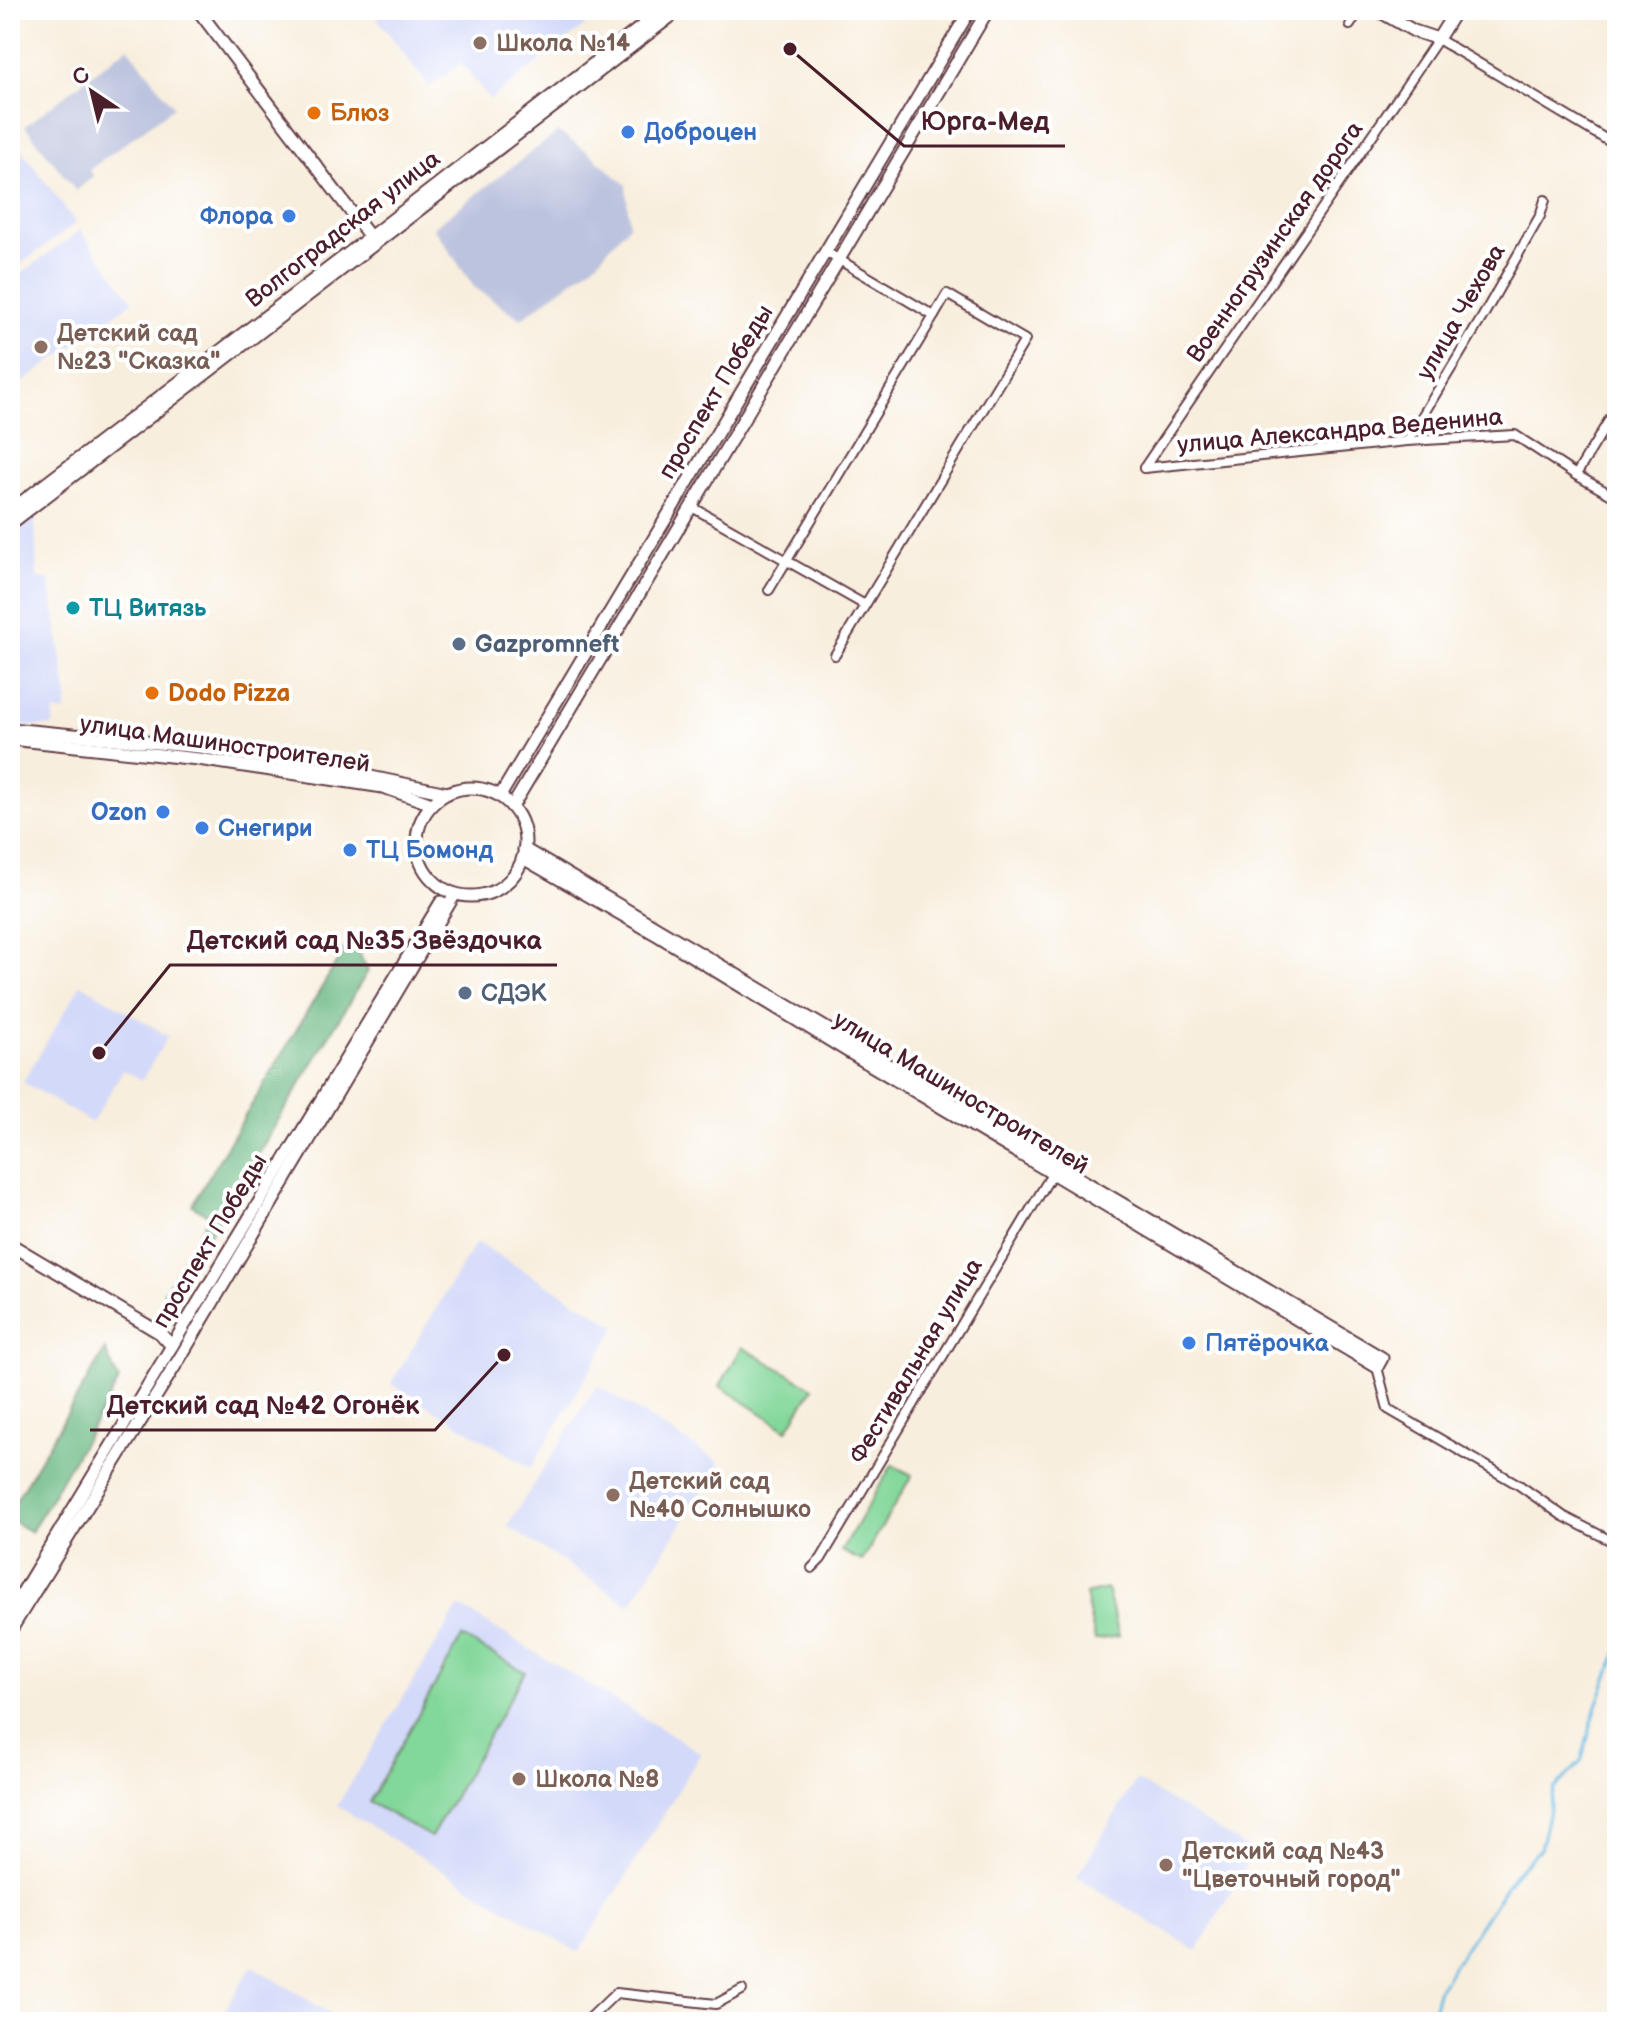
<svg xmlns="http://www.w3.org/2000/svg" width="1627" height="2032" font-family="'Balsamiq Sans',sans-serif">
<style>
.built{fill:#d3d9f9}
.industrial{fill:#bcc3de}
.green{fill:#82d79a;stroke:#667b62;stroke-width:2}
.forest{fill:#69b882;stroke:#5a6c56;stroke-width:2}
.lines{fill:none;stroke-linecap:round;stroke-linejoin:round}
.stream{stroke:#69bae4;stroke-width:3}
.street-casing{stroke:#643e46;stroke-width:12}
.secondary-casing{stroke:#643e46;stroke-width:15}
.street{stroke:#fff;stroke-width:8}
.secondary{stroke:#fff;stroke-width:11}
.education-dot{fill:#8d6e63;stroke:#fff;stroke-width:3}
.food-dot{fill:#e8710a;stroke:#fff;stroke-width:3}
.shop-dot{fill:#3f7fe0;stroke:#fff;stroke-width:3}
.culture-dot{fill:#0f9aa8;stroke:#fff;stroke-width:3}
.service-dot{fill:#5c6f8a;stroke:#fff;stroke-width:3}
.labels{text-anchor:middle;dominant-baseline:central;stroke-width:8;stroke-linejoin:round;paint-order:stroke}
.education-label{font-size:24px;font-weight:bold;fill:#785e54;stroke:#fff;text-anchor:start}
.food-label{font-size:24px;font-weight:bold;fill:#c56008;stroke:#fff;text-anchor:start}
.shop-label{font-size:24px;font-weight:bold;fill:#366cbe;stroke:#fff;text-anchor:start}
.street-label{font-size:24px;fill:#4a1f2b;stroke:#fff}
.culture-label{font-size:24px;font-weight:bold;fill:#0d838f;stroke:#fff;text-anchor:start}
.service-label{font-size:24px;font-weight:bold;fill:#4e5e75;stroke:#fff;text-anchor:start}
.leader{fill:none;stroke:#4a1f2b;stroke-width:3}
.callout-dot{fill:#4a1f2b;stroke:#fff;stroke-width:3}
.callout-label{font-size:26px;text-anchor:middle;font-weight:bold;fill:#4a1f2b;stroke:#fff;stroke-width:8;stroke-linejoin:round;paint-order:stroke}
</style>
<rect width="100%" height="100%" fill="#fff"/>
<filter id="ink" filterUnits="userSpaceOnUse"><feTurbulence type="fractalNoise" baseFrequency=".0125" numOctaves="2"/><feDisplacementMap in="SourceGraphic" scale="16" xChannelSelector="R" yChannelSelector="G"/><feConvolveMatrix kernelMatrix="1 2 1 2 8 2 1 2 1" color-interpolation-filters="sRGB"/></filter>
<filter id="wash" filterUnits="userSpaceOnUse"><feTurbulence type="fractalNoise" baseFrequency=".006" numOctaves="4" result="noise"/><feDisplacementMap in="SourceGraphic" scale="32" xChannelSelector="R" yChannelSelector="G"/><feGaussianBlur stdDeviation="1.8" result="paint"/><feColorMatrix in="noise" values="0 0 0 0 0 0 0 0 0 0 0 0 0 0 0 0 0 1.4 0 .05"/><feComposite in="paint" operator="in"/></filter>
<g filter="url(#wash)">
<rect width="100%" height="100%" fill="#f8eedd"/>
<g class="built">
<polygon points="371,10 576,10 586,25 490,100 461,63 429,87"/>
<polygon points="10,134 76,223 10,272"/>
<polygon points="80,230 133,301 10,392 10,282"/>
<polygon points="35,516 37,578 49,579 68,698 64,713 54,711 53,726 10,726 10,536"/>
<polygon points="81,984 168,1036 142,1080 123,1070 92,1123 23,1082"/>
<polygon points="476,1242 617,1326 531,1468 391,1384"/>
<polygon points="597,1385 720,1463 630,1605 507,1526"/>
<polygon points="459,1606 701,1753 579,1953 337,1806"/>
<polygon points="1136,1780 1254,1852 1197,1951 1077,1877"/>
<polygon points="252,1966 344,2022 218,2022"/>
</g>
<g class="industrial">
<polygon points="128,47 174,107 89,170 94,176 76,191 25,126"/>
<polygon points="558,132 587,151 626,185 629,225 595,264 521,319 474,287 433,227"/>
</g>
<g class="green">
<polygon points="742,1347 813,1388 787,1430 720,1386"/>
<polygon points="892,1465 912,1475 862,1561 841,1551"/>
<polygon points="1107,1589 1119,1636 1095,1640 1085,1594"/>
<polygon points="462,1637 525,1672 431,1837 369,1802"/>
</g>
<g class="forest">
<polygon points="347,945 359,954 368,971 172,1297 164,1292 209,1216 192,1205"/>
<polygon points="105,1350 119,1381 31,1532 10,1520 10,1510"/>
</g>
<g class="lines">
<polyline class="stream" points="1430,2022 1439,1988 1515,1873 1540,1849 1554,1789 1581,1762 1596,1708 1617,1652"/>
</g>
</g>
<g filter="url(#ink)">
<g class="lines">
<defs>
<g id="street">
<polyline points="1350,25 1359,10"/>
<polyline points="826,252 934,316 947,294 1025,340 835,655"/>
<polyline points="1407,441 1483,316 1540,216 1545,200"/>
<path d="M1144,468c97,-144 197,-285 294,-429l179,107"/>
<polyline points="1144,468 1407,441 1515,435 1576,475 1617,498"/>
<polyline points="1576,475 1617,407"/>
<polyline points="692,507 865,605"/>
<polyline points="769,590 934,316"/>
<polyline points="1377,1367 1388,1409 1519,1485 1563,1516 1617,1544"/>
<polyline points="812,1568 821,1559 1052,1174"/>
<polyline points="586,2022 616,1993 716,2004 742,1990"/>
</g>
<g id="secondary">
<polyline points="198,10 370,237"/>
<polyline points="1377,10 1414,31 1438,39 1456,10"/>
<polyline points="10,511 370,237 663,10"/>
<polyline points="10,524 679,10"/>
<polyline points="10,729 200,747 347,772 447,793"/>
<polyline points="10,739 198,759 383,787 432,804"/>
<circle cx="471" cy="842" r="54"/>
<polyline points="500,796 970,10"/>
<polyline points="512,807 988,10"/>
<polyline points="523,858 659,936 849,1052 1377,1367 1382,1358 524,849"/>
<polyline points="10,1244 160,1333 172,1346"/>
<polyline points="10,1613 441,902"/>
<polyline points="10,1631 181,1356 455,894"/>
</g>
</defs>
<use href="#street" class="street-casing"/>
<use href="#secondary" class="secondary-casing"/>
<use href="#street" class="street"/>
<use href="#secondary" class="secondary"/>
</g>
</g>
<g class="education-dot">
<circle cx="480" cy="43" r="8"/>
<circle cx="41" cy="347" r="8"/>
<circle cx="613" cy="1495" r="8"/>
<circle cx="519" cy="1779" r="8"/>
<circle cx="1166" cy="1865" r="8"/>
</g>
<g class="food-dot">
<circle cx="314" cy="113" r="8"/>
<circle cx="152" cy="693" r="8"/>
</g>
<g class="shop-dot">
<circle cx="628" cy="132" r="8"/>
<circle cx="289" cy="216" r="8"/>
<circle cx="163" cy="812" r="8"/>
<circle cx="202" cy="828" r="8"/>
<circle cx="350" cy="850" r="8"/>
<circle cx="1189" cy="1343" r="8"/>
</g>
<circle class="culture-dot" cx="73" cy="608" r="8"/>
<g class="service-dot">
<circle cx="459" cy="644" r="8"/>
<circle cx="465" cy="993" r="8"/>
</g>
<g class="labels">
<g class="education-label">
<text x="496" y="43">Школа №14</text>
<text x="57" y="333">Детский сад<tspan x="57" dy="28">№23 "Сказка"</tspan></text>
<text x="629" y="1481">Детский сад<tspan x="629" dy="28">№40 Солнышко</tspan></text>
<text x="535" y="1779">Школа №8</text>
<text x="1182" y="1851">Детский сад №43<tspan x="1182" dy="28">"Цветочный город"</tspan></text>
</g>
<g class="food-label">
<text x="330" y="113">Блюз</text>
<text x="168" y="693">Dodo Pizza</text>
</g>
<g class="shop-label">
<text x="644" y="132">Доброцен</text>
<text x="273" y="216" text-anchor="end">Флора</text>
<text x="147" y="812" text-anchor="end">Ozon</text>
<text x="218" y="828">Снегири</text>
<text x="366" y="850">ТЦ Бомонд</text>
<text x="1205" y="1343">Пятёрочка</text>
</g>
<g class="street-label">
<text transform="translate(343 229) rotate(-38)">Волгоградская улица</text>
<text transform="translate(1275 242) rotate(-55)">Военногрузинская дорога</text>
<text transform="translate(1461 312) rotate(-60)">улица Чехова</text>
<text transform="translate(716 392) rotate(-59)">проспект Победы</text>
<text transform="translate(1340 431) rotate(-5)">улица Александра Веденина</text>
<text transform="translate(225 744) rotate(8)">улица Машиностроителей</text>
<text transform="translate(961 1093) rotate(31)">улица Машиностроителей</text>
<text transform="translate(210 1241) rotate(-59)">проспект Победы</text>
<text transform="translate(916 1361) rotate(-59)">Фестивальная улица</text>
</g>
<g class="culture-label">
<text x="89" y="608">ТЦ Витязь</text>
</g>
<g class="service-label">
<text x="475" y="644">Gazpromneft</text>
<text x="481" y="993">СДЭК</text>
</g>
</g>
<path class="leader" d="M790 49L904 146H1065M99 1053L170 965H557M504 1355L435 1430H90"/>
<g class="callout-dot">
<circle cx="790" cy="49" r="8"/>
<circle cx="99" cy="1053" r="8"/>
<circle cx="504" cy="1355" r="8"/>
</g>
<g class="callout-label">
<text x="985" y="130">Юрга-Мед</text>
<text x="364" y="949">Детский сад №35 Звёздочка</text>
<text x="263" y="1414">Детский сад №42 Огонёк</text>
</g>
<rect width="1627" height="2032" fill="none" stroke="#fff" stroke-width="40"/>
<g transform="translate(92 92) rotate(325)" stroke="#ffffff" stroke-width="6" paint-order="stroke">
<path d="M0-6L14 30L0 20L-14 30Z" fill="#4a1f2b"/>
<text y="-12" font-size="22" font-weight="bold" text-anchor="middle" fill="#4a1f2b">С</text>
</g>
</svg>
